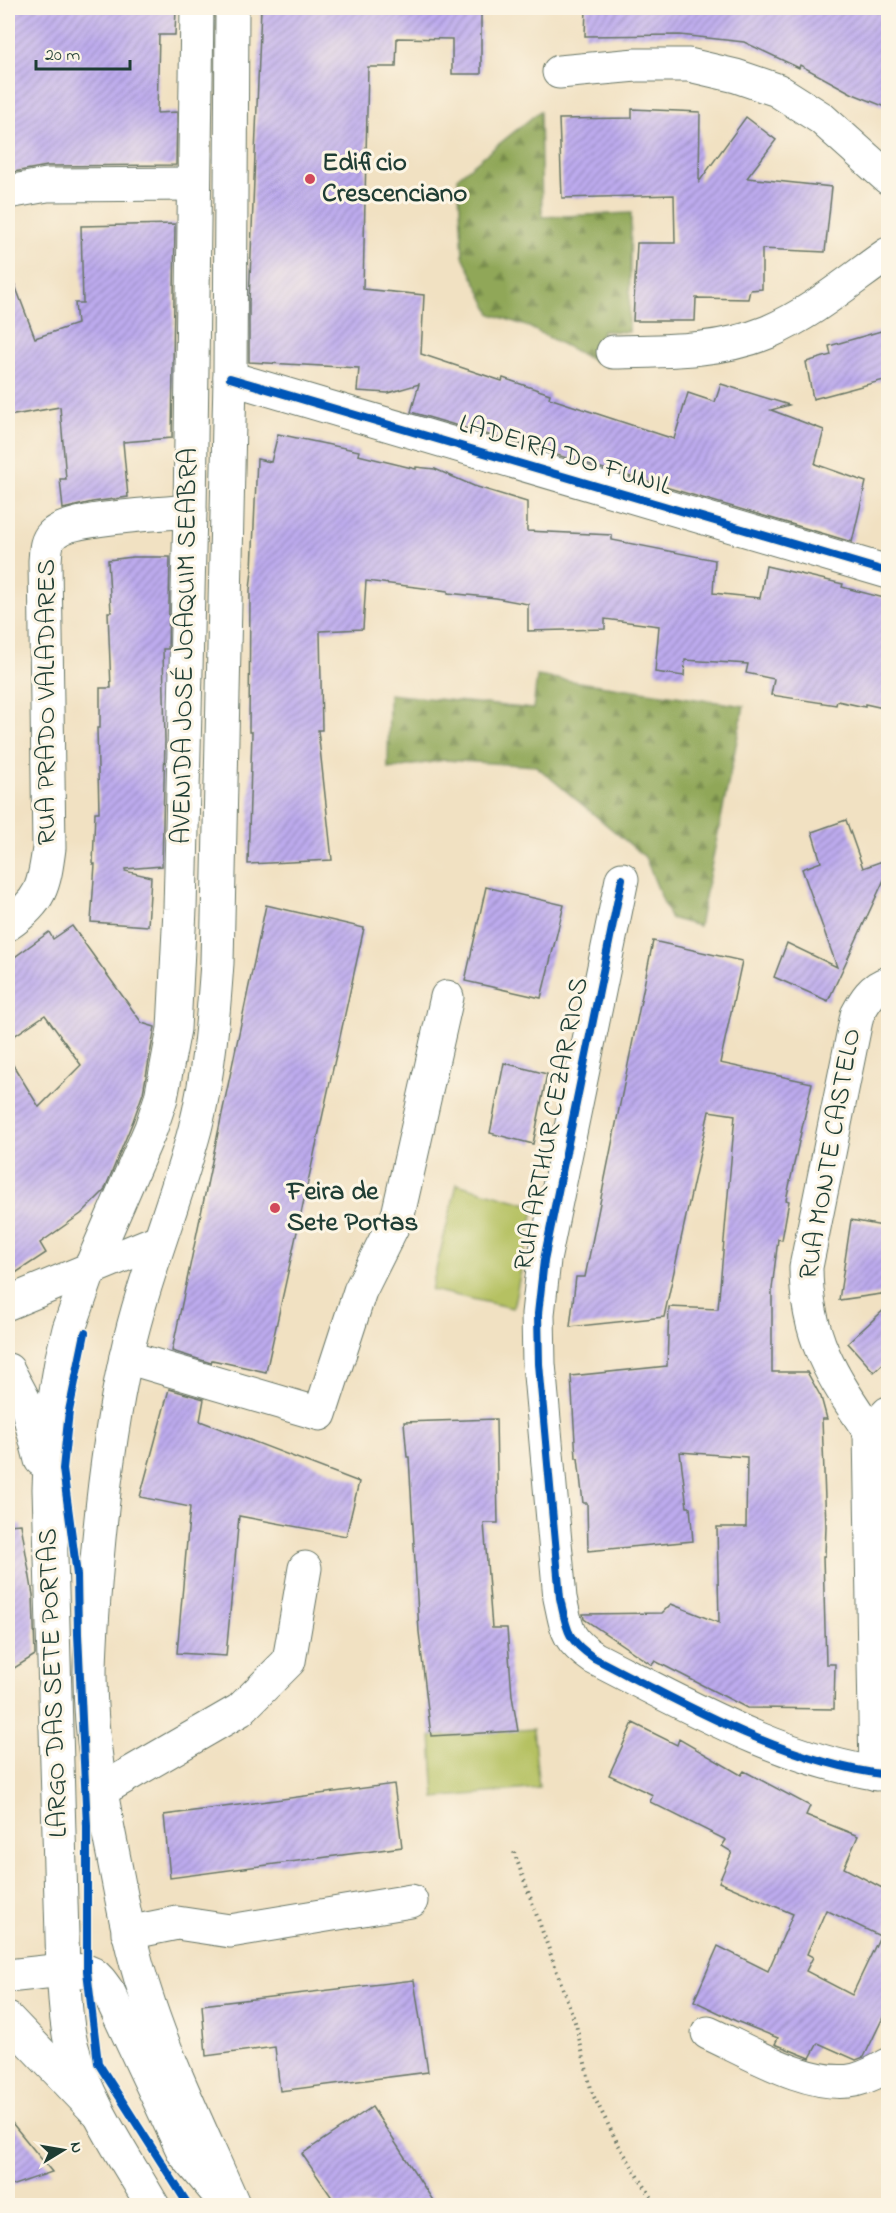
<svg xmlns="http://www.w3.org/2000/svg" width="896" height="2213" font-family="'Indie Flower',sans-serif">
<style>
.green{fill:#b5c162;stroke:#6a7f4b;stroke-width:1.5}
.forest{fill:url(#forest-firs);stroke:#587246;stroke-width:1.5}
.building{fill:url(#building-hatch);fill-rule:evenodd}
.lines{fill:none;stroke-linecap:round;stroke-linejoin:round}
.minor-casing{stroke:#687666;stroke-width:35}
.major-casing{stroke:#687666;stroke-width:35}
.path{stroke:#687666;stroke-width:4;stroke-dasharray:1.5 4.5;stroke-linecap:butt}
.minor{stroke:#fff;stroke-width:33}
.major{stroke:#fff;stroke-width:33}
.cycleway-casing{stroke:#fcf5e5;stroke-width:11}
.cycleway{stroke:#0057b8;stroke-width:8}
.poi-dot{fill:#d1495b;stroke:#fcf5e5;stroke-width:2}
.labels{text-anchor:middle;dominant-baseline:central;stroke-width:6;stroke-linejoin:round;paint-order:stroke}
.poi-label{font-size:27px;font-weight:bold;fill:#1f3d34;stroke:#fcf5e5;text-anchor:start}
.street-label{font-size:27px;fill:#1f3d34;stroke:#fcf5e5}
</style>
<defs>
<pattern id="forest-firs" width="22" height="20" patternUnits="userSpaceOnUse" patternTransform="scale(1.5)"><rect width="22" height="20" fill="#90a758"/><path d="M5 1l3.5 6h-7zM16 11l3.5 6h-7z" fill="#75894a"/></pattern>
<pattern id="building-hatch" width="6" height="6" patternUnits="userSpaceOnUse" patternTransform="scale(1.5)"><rect width="6" height="6" fill="#bdabee"/><path d="M-1 1l2-2M0 6l6-6M5 7l2-2" fill="none" stroke="#998cc2"/></pattern>
</defs>
<rect width="100%" height="100%" fill="#fcf5e5"/>
<filter id="ink" filterUnits="userSpaceOnUse"><feTurbulence type="fractalNoise" baseFrequency=".0167" numOctaves="2"/><feDisplacementMap in="SourceGraphic" scale="12" xChannelSelector="R" yChannelSelector="G"/><feConvolveMatrix kernelMatrix="1 2 1 2 8 2 1 2 1" color-interpolation-filters="sRGB"/></filter>
<filter id="wash" filterUnits="userSpaceOnUse"><feTurbulence type="fractalNoise" baseFrequency=".008" numOctaves="4" result="noise"/><feDisplacementMap in="SourceGraphic" scale="24" xChannelSelector="R" yChannelSelector="G"/><feGaussianBlur stdDeviation="1.35" result="paint"/><feColorMatrix in="noise" values="0 0 0 0 0 0 0 0 0 0 0 0 0 0 0 0 0 1.4 0 .05"/><feComposite in="paint" operator="in"/></filter>
<g filter="url(#wash)">
<rect width="100%" height="100%" fill="#f1e1c2"/>
<g class="green">
<polygon points="457,1184 535,1206 513,1308 431,1290"/>
<polygon points="533,1729 539,1788 435,1798 431,1736"/>
</g>
<g class="forest">
<polygon points="540,111 542,217 631,213 629,332 602,331 596,362 529,327 491,314 463,256 458,177"/>
<polygon points="537,676 744,706 699,926 670,918 645,857 536,766 445,760 388,769 389,694 533,709"/>
</g>
<g id="blocks">
<g class="building">
<polygon points="8,8 176,8 175,35 159,35 157,113 177,112 176,165 47,166 8,173"/>
<polygon points="261,8 481,8 481,74 452,74 452,39 397,38 396,67 368,67 363,289 424,295 421,354 502,381 503,378 550,394 549,398 674,439 688,393 715,402 721,384 789,405 771,410 824,430 815,464 866,482 852,542 411,412 419,384 388,393 357,391 359,368 249,362 249,302"/>
<polygon points="586,8 888,8 888,108 853,94 800,65 799,68 744,42 680,35 585,36"/>
<polygon points="632,109 700,112 699,182 746,117 776,140 747,178 832,187 825,252 762,249 762,289 750,290 748,299 696,298 695,321 633,321 637,243 675,243 674,195 562,198 559,119 632,118"/>
<polygon points="175,224 172,438 123,442 128,497 92,502 63,509 60,479 66,479 60,407 8,416 8,273 10,272 35,338 77,324 75,303 83,303 81,226"/>
<polygon points="888,329 888,379 813,399 806,362 831,355 829,346"/>
<polygon points="278,434 359,451 358,455 416,469 416,467 435,469 474,486 527,502 527,531 612,535 612,540 715,560 713,593 760,598 766,566 843,584 842,587 888,599 888,709 865,704 865,707 837,701 836,705 771,695 774,679 746,673 748,664 685,660 684,676 655,672 659,626 605,619 605,629 528,631 528,604 496,598 448,593 448,591 366,581 363,629 320,631 322,730 318,730 332,860 248,864 252,732 249,732 250,590 252,570 257,459 271,462"/>
<polygon points="133,557 170,557 168,649 163,649 165,740 162,866 125,869 125,871 151,877 148,926 91,922 95,864 93,864 95,812 99,812 97,728 100,728 100,688 111,688 108,612 111,612 108,560"/>
<polygon points="846,820 863,868 888,859 888,871 828,1001 774,977 787,943 837,967 802,869 821,862 812,832"/>
<polygon points="486,887 564,905 541,998 465,981"/>
<polygon points="266,905 364,928 266,1372 212,1360 211,1363 172,1351"/>
<polygon points="72,926 142,1023 155,1027 143,1093 133,1121 104,1191 81,1214 40,1243 46,1253 8,1278 8,1057 39,1107 81,1065 45,1015 8,1040 8,962 49,932 53,939"/>
<polygon points="653,941 742,961 720,1063 812,1083 786,1200 789,1201 782,1240 778,1239 772,1289 772,1372 807,1372 821,1397 827,1419 822,1419 826,1526 825,1556 823,1556 826,1664 835,1664 834,1709 747,1708 655,1661 652,1665 584,1619 583,1614 662,1613 671,1604 719,1623 717,1527 746,1527 747,1457 680,1452 687,1507 690,1507 693,1541 588,1551 587,1503 583,1503 578,1458 576,1458 571,1376 667,1366 669,1307 718,1309 735,1115 709,1111 664,1317 570,1327 576,1277 585,1277"/>
<polygon points="504,1063 547,1074 533,1144 490,1133"/>
<polygon points="851,1220 888,1227 888,1293 839,1300"/>
<polygon points="888,1306 888,1359 874,1372 848,1343"/>
<polygon points="169,1389 204,1399 200,1421 359,1482 346,1536 239,1516 226,1656 177,1653 190,1507 140,1497"/>
<polygon points="496,1419 498,1523 484,1523 492,1628 507,1628 512,1696 518,1731 431,1736 419,1632 409,1457 407,1457 404,1422"/>
<polygon points="21,1524 33,1595 35,1655 8,1672 8,1525"/>
<path d="M633,1723l44,22 2,-6 62,36 3,-4 66,35 -4,9 52,21 -14,32 44,23v116l-24,50 -8,3 -38,-17 -8,15 -35,-14 3,-6 -42,-17 -42,-20 24,-55 50,25 25,-57 -74,-32 13,-30 -10,-6 4,-6 -76,-38 3,-7 -44,-20zM826,1910l54,26 -28,59 -46,-24 7,-14 -6,-3z"/>
<polygon points="394,1784 402,1847 170,1878 164,1815"/>
<polygon points="414,1980 428,2072 280,2091 275,2047 206,2056 202,2005"/>
<polygon points="372,2107 436,2205 337,2205 302,2154"/>
<polygon points="8,2118 52,2172 8,2187"/>
</g>
</g>
</g>
<g filter="url(#ink)">
<use href="#blocks" fill-opacity="0" stroke="#687666" stroke-width="1.5"/>
<g class="lines">
<defs>
<g id="minor">
<polyline points="559,72 636,65 689,65 736,76 777,90 821,118 888,178"/>
<polyline points="8,192 47,185 194,184"/>
<path d="M613,352c51,-1 107,0 155,-20 44,-19 81,-51 120,-78"/>
<polyline points="230,378 888,572"/>
<path d="M622,879l-78,381 -6,54 1,50 21,234c7,32 6,41 34,60 92,47 190,104 294,117"/>
<path d="M8,924c33,-23 36,-37 41,-76l-4,-287c1,-9 0,-19 7,-26 16,-18 111,-21 138,-24"/>
<polyline points="126,1357 320,1414 360,1291 398,1215 447,997"/>
<path d="M870,1432c-38,-56 -64,-94 -64,-165l51,-252c8,-15 15,-27 31,-32"/>
<polyline points="876,1774 870,1432 888,1413"/>
<polyline points="100,1791 240,1710 289,1661 305,1568"/>
<polyline points="128,1933 177,1923 230,1931 411,1901"/>
<polyline points="8,1976 63,1970"/>
<polyline points="8,2019 96,2111"/>
<path d="M708,2033c40,18 103,57 147,47 13,-3 23,-9 33,-15"/>
</g>
<g id="major">
<path d="M232,8l-2,370 -13,585c-4,56 -8,111 -22,166 -20,76 -52,150 -69,228 -15,67 -23,134 -29,203 -3,39 -7,77 -7,116 0,60 11,119 23,178 9,46 17,93 32,138 23,73 58,143 89,214"/>
<polyline points="8,1303 158,1241"/>
<polyline points="8,1370 27,1406 41,1460"/>
<path d="M63,1970c28,1 29,-2 46,23l75,160 31,37"/>
<path d="M153,2206c-30,-52 -66,-103 -82,-162 -6,-24 -6,-50 -8,-74l-14,-481 3,-74 9,-53 8,-33 21,-60 61,-141 10,-30 13,-69 6,-120 10,-398 7,-503"/>
</g>
</defs>
<use href="#minor" class="minor-casing"/>
<use href="#major" class="major-casing"/>
<polyline class="path" points="514,1852 576,2025 592,2093 618,2144 657,2206"/>
<use href="#minor" class="minor"/>
<use href="#major" class="major"/>
<defs>
<g id="cycleway">
<polyline points="230,378 888,572"/>
<path d="M622,879l-78,381 -6,54 1,50 21,234c7,32 6,41 34,60 92,47 190,104 294,117"/>
<polyline points="85,1333 69,1411 63,1469 77,1575 78,1634 87,1826 87,1971 98,2063 189,2206"/>
</g>
</defs>
<use href="#cycleway" class="cycleway-casing"/>
<use href="#cycleway" class="cycleway"/>
</g>
</g>
<g class="poi-dot">
<circle cx="310" cy="179" r="6"/>
<circle cx="275" cy="1208" r="6"/>
</g>
<g class="labels">
<g class="poi-label">
<text x="322" y="163">Edificio<tspan x="322" dy="31">Crescenciano</tspan></text>
<text x="287" y="1192">Feira de<tspan x="287" dy="31">Sete Portas</tspan></text>
</g>
<g class="street-label">
<text transform="translate(565 456) rotate(17)">LADEIRA DO FUNIL</text>
<text transform="translate(186 646) rotate(-89)">AVENIDA JOSÉ JOAQUIM SEABRA</text>
<text transform="translate(47 702) rotate(-90)">RUA PRADO VALADARES</text>
<text transform="translate(552 1124) rotate(-79)">RUA ARTHUR CEZAR RIOS</text>
<text transform="translate(831 1154) rotate(-80)">RUA MONTE CASTELO</text>
<text transform="translate(54 1683) rotate(-92)">LARGO DAS SETE PORTAS</text>
</g>
</g>
<rect width="896" height="2213" fill="none" stroke="#fcf5e5" stroke-width="30"/>
<g transform="translate(63 2150) rotate(79)" stroke="#fcf5e5" stroke-width="4.5" paint-order="stroke">
<path d="M0-4.5L10 22L0 15L-10 22Z" fill="#1f3d34"/>
<text y="-9" font-size="16" font-weight="bold" text-anchor="middle" fill="#1f3d34">N</text>
</g>
<path d="M36 60v9h94v-9" fill="none" stroke="#1f3d34" stroke-width="3"/>
<text x="45" y="60" font-size="18" fill="#1f3d34" stroke="#fcf5e5" stroke-width="4.5" paint-order="stroke">20 m</text>
</svg>
